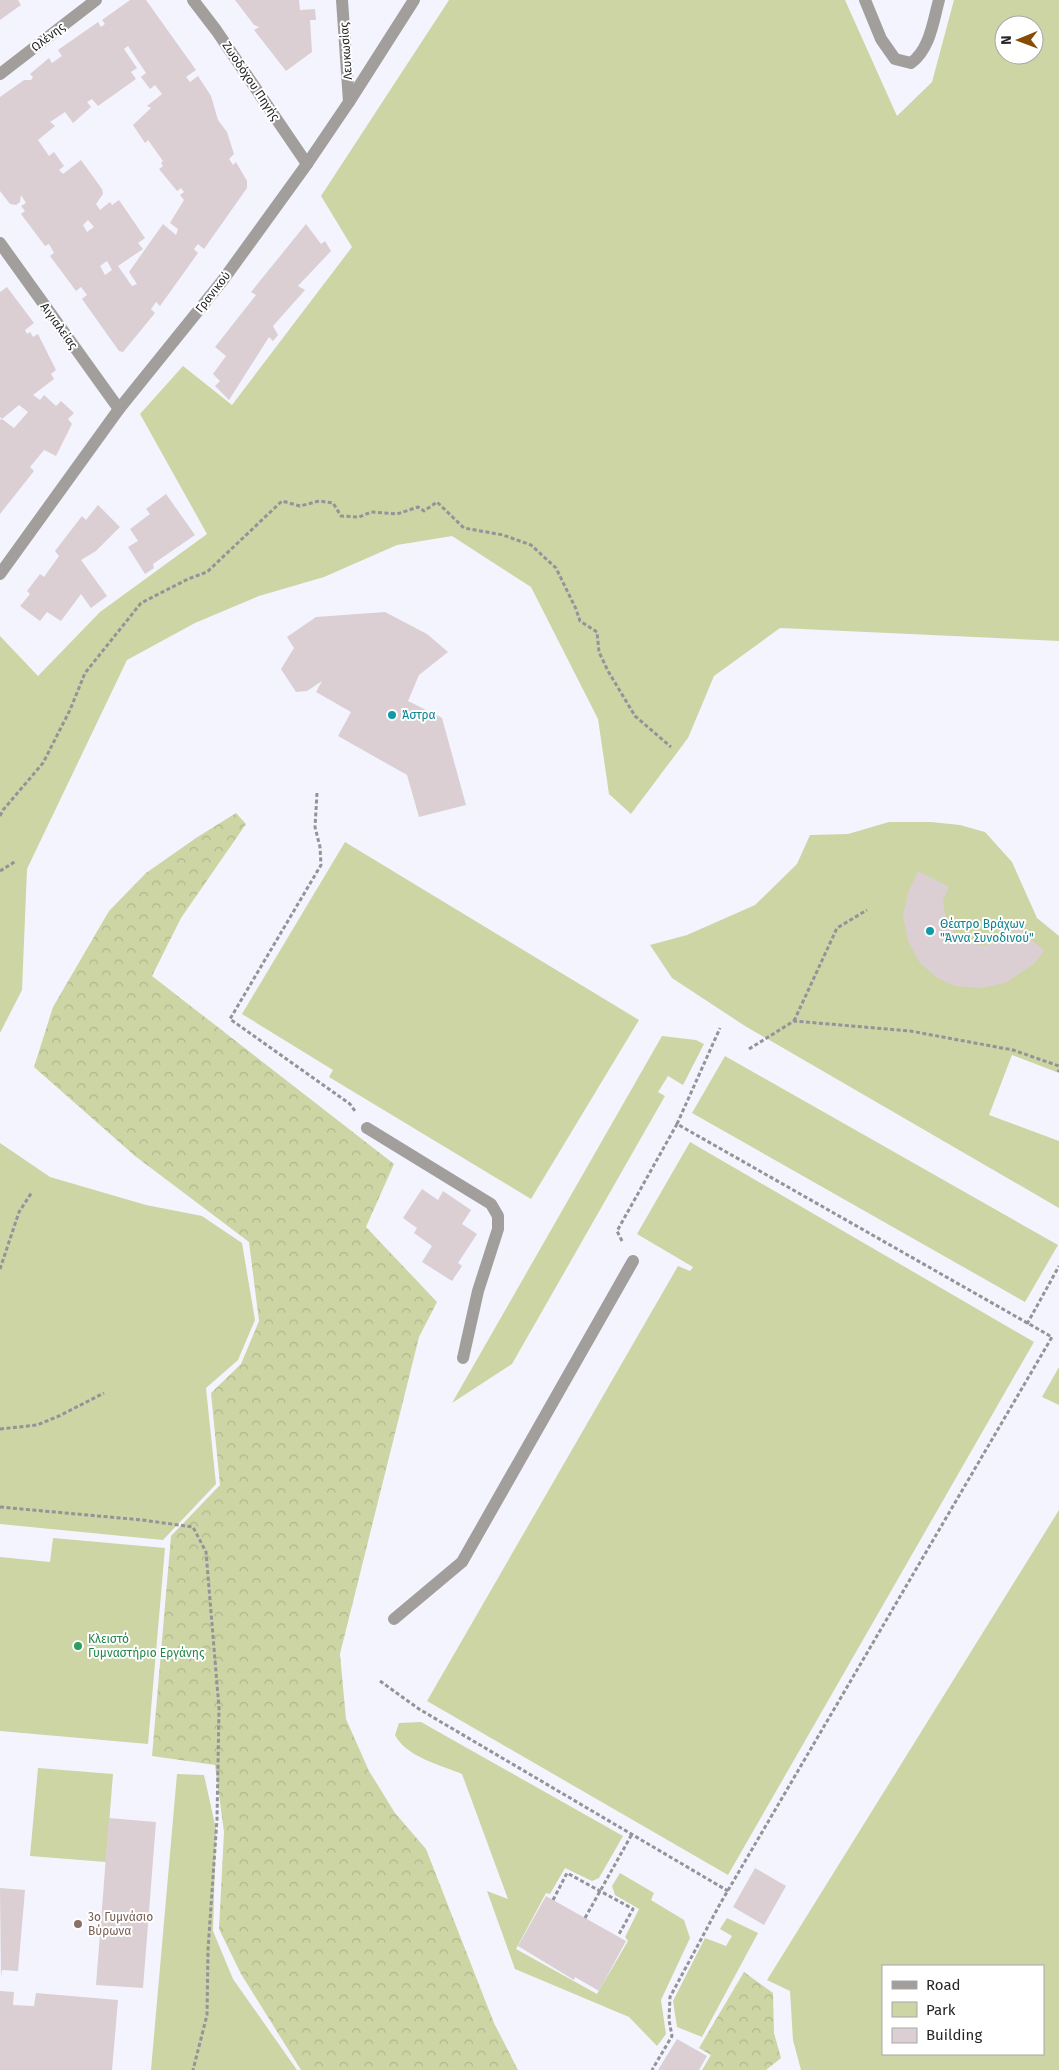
<svg xmlns="http://www.w3.org/2000/svg" width="1059" height="2070" font-family="'Fira Sans',sans-serif">
<style>
.green{fill:#cdd5a4;fill-rule:evenodd}
.forest{fill:url(#forest-crowns)}
.building{fill:#dbcfd3;fill-rule:evenodd}
.lines{fill:none;stroke-linecap:round;stroke-linejoin:round}
.path{stroke:#94939a;stroke-width:3;stroke-dasharray:4 2.5;stroke-linecap:butt}
.service{stroke:#a29e9b;stroke-width:12}
.minor{stroke:#a29e9b;stroke-width:12}
.culture-dot{fill:#0f9aa8;stroke:#fff;stroke-width:2}
.leisure-dot{fill:#2e9e5b;stroke:#fff;stroke-width:2}
.education-dot{fill:#8d6e63;stroke:#fff;stroke-width:2}
.labels{text-anchor:middle;dominant-baseline:central;stroke-width:4;stroke-linejoin:round;paint-order:stroke}
.street-label{font-size:12px;fill:#252428;stroke:#fff}
.culture-label{font-size:12px;fill:#0d838f;stroke:#fff;text-anchor:start}
.leisure-label{font-size:12px;fill:#27864d;stroke:#fff;text-anchor:start}
.education-label{font-size:12px;fill:#785e54;stroke:#fff;text-anchor:start}
</style>
<defs>
<pattern id="forest-crowns" width="20" height="18" patternUnits="userSpaceOnUse" patternTransform="scale(1.25)"><rect width="20" height="18" fill="#cdd5a4"/><path d="M2 6a3 3 0 1 1 6 0M12 15a3 3 0 1 1 6 0" fill="none" stroke="#b0b78d"/></pattern>
</defs>
<rect width="100%" height="100%" fill="#f4f4fe"/>
<g class="green">
<path d="M449,0h396l52,116 35,-34 22,-82h105v641l-279,-13 -66,48 -26,62 -57,76 -22,-20 -11,-75 -67,-132 -79,-51 -55,9 -73,32 -65,19 -64,27 -68,37 -100,209 -5,121 -22,43v-397l38,40 62,-64 107,-78 -67,-120 43,-48 49,39 120,-158 -31,-51zM1004,25h30v30h-30z"/>
<polygon points="889,822 931,822 960,825 985,832 1012,862 1037,918 1059,936 1059,1073 1012,1055 989,1115 1059,1141 1059,1208 745,1026 672,978 650,945 687,935 755,905 797,864 810,835 848,834"/>
<polygon points="345,842 639,1020 531,1199 329,1077 333,1070 242,1014"/>
<polygon points="662,1036 696,1040 704,1044 683,1085 668,1076 658,1092 665,1096 512,1364 452,1403"/>
<polygon points="725,1056 1058,1245 1025,1302 692,1113"/>
<polygon points="690,1142 1034,1342 728,1875 427,1701 678,1266 690,1271 693,1267 637,1234"/>
<polygon points="0,1143 50,1177 146,1205 202,1216 242,1243 255,1320 238,1360 206,1388 216,1484 163,1540 0,1524"/>
<polygon points="1059,1367 1059,1405 1042,1397"/>
<path d="M1059,1510v560h-258l-8,-30 -3,-49 -23,-11zM883,1966h160v88h-160z"/>
<polygon points="53,1538 165,1548 148,1744 0,1731 0,1557 50,1562"/>
<path d="M421,1722l202,114 -24,42 -7,3 -27,-13 -15,26 -4,-1 -30,56 81,45 31,-53 -3,-4 14,-28 -24,-14 -3,-9 8,-13 34,20 -3,7 33,20 6,18 -29,62 5,34 -9,12 -28,-29 -114,-48 -28,-78 21,8 -46,-125c-21,-9 -56,-17 -67,-39l4,-12z"/>
<polygon points="38,1768 113,1774 106,1862 30,1856"/>
<polygon points="177,1774 204,1775 216,1829 213,1931 233,1979 297,2070 151,2070"/>
<polygon points="727,1918 758,1933 702,2037 677,2027 673,2001 705,1938 726,1946 732,1936 720,1929"/>
</g>
<g class="forest">
<polygon points="236,813 246,824 181,918 152,976 394,1164 366,1227 437,1302 419,1337 340,1654 346,1719 369,1771 395,1813 426,1849 494,2023 518,2070 301,2070 241,1974 219,1929 224,1832 215,1765 152,1756 171,1536 220,1485 211,1393 241,1364 259,1321 249,1242 135,1156 34,1067 53,1007 109,911 146,873 196,838"/>
<polygon points="744,1972 773,1993 774,2033 781,2058 766,2070 702,2070 711,2055 699,2048"/>
</g>
<g class="building">
<polygon points="0,0 18,0 21,5 0,20"/>
<path d="M130,0h16l50,70 -10,7 4,5 8,-6 13,20 7,24 9,12 7,22 -5,5 4,6 3,-3 11,19v7l-43,61 -6,-5 -4,5 4,4 -38,53 -4,-4 -2,3 -3,4 4,4 -32,39 -4,-1 -37,-52 5,-4 -6,-8 -5,4 -26,-35 4,-3 -5,-9 -4,2 -24,-32 4,-3 -4,-5 5,-3 -5,-8 -1,7 -4,3 -6,-1 -10,-13v-94l24,-17h7l2,-3 -3,-3 19,-16 3,5 10,-7 -4,-6 40,-28 3,5 4,-3 -3,-4zM128,46l18,27 -5,4 9,12 5,-4 7,9 -15,12 4,2 -18,17 12,18 3,-3 15,21 -2,2 2,3 -4,3 18,22 4,-3 3,4 -4,3 4,5 -14,23 8,6 -2,6 -13,-11 -34,48 8,12 -5,2 -14,-20 25,-17 -5,-6 7,-5 -26,-38 -7,5 -2,-3 -10,8 -4,-6 7,-10 -1,-5 -21,-29 -18,14 -4,-4 5,-4 -10,-14 -5,4 -11,-16 17,-14 -5,-4 15,-10 8,11 18,-16 -4,-5 5,-3 6,7 38,-27 -5,-7 6,-4 -13,-19zM88,220l6,7 -7,5 -4,-7zM107,261l5,9 -7,5 -5,-9z"/>
<polygon points="235,0 299,0 300,10 315,9 316,20 310,20 312,52 286,71 254,30 259,27 254,25"/>
<polygon points="306,224 321,244 325,241 331,251 298,286 305,290 273,326 278,335 273,341 269,337 229,400 215,386 220,381 213,374 226,356 215,347 256,295 251,292"/>
<polygon points="7,287 34,323 25,330 27,334 30,332 33,337 38,334 56,370 51,374 54,379 33,395 40,400 44,395 56,406 61,401 74,413 68,419 72,424 56,456 44,450 30,467 34,471 0,514 0,420 2,419 14,428 28,412 19,405 2,419 0,417 0,292"/>
<polygon points="166,494 195,535 153,564 154,568 145,574 128,547 138,541 130,529 150,514 146,509"/>
<polygon points="98,505 120,527 96,551 81,560 107,596 91,608 81,594 61,621 47,612 40,621 20,606 30,594 27,591 40,574 44,577 59,556 55,551 82,516 86,520"/>
<polygon points="385,612 427,634 448,652 419,675 408,701 442,718 466,805 419,817 407,775 338,736 351,712 316,692 322,681 307,691 296,692 281,669 294,648 287,637 316,617"/>
<polygon points="918,871 949,887 943,900 945,914 949,926 960,939 973,944 985,945 999,942 1010,936 1017,927 1044,951 1034,964 1005,983 981,988 955,986 936,977 920,963 908,941 903,915 908,893"/>
<polygon points="422,1189 438,1200 443,1191 471,1210 462,1224 477,1234 458,1263 462,1266 452,1281 422,1262 432,1246 414,1233 417,1228 403,1218"/>
<polygon points="109,1818 156,1822 143,1988 96,1985"/>
<polygon points="755,1868 786,1886 764,1925 733,1907"/>
<polygon points="0,1888 25,1890 18,1971 2,1970 1,1977"/>
<polygon points="546,1896 626,1941 599,1991 575,1977 574,1980 518,1946"/>
<polygon points="0,1991 14,1992 13,2005 34,2006 36,1993 118,2000 112,2070 0,2070"/>
<polygon points="677,2039 707,2056 699,2070 658,2070"/>
</g>
<g class="lines">
<g class="path">
<polyline points="317,793 315,827 320,847 321,865 230,1019 350,1104 355,1111"/>
<polyline points="0,816 3,810 43,763 70,710 85,673 141,603 188,579 207,572 282,501 300,506 319,501 333,503 341,516 359,517 371,512 397,514 418,507 424,511 437,502 464,528 503,535 531,545 556,568 576,609 580,621 597,632 599,652 608,671 635,716 671,747"/>
<polyline points="0,871 16,861"/>
<polyline points="794,1021 837,928 867,910"/>
<polyline points="749,1049 794,1021 910,1031 1013,1050 1059,1066"/>
<polyline points="1058,1072 1059,1070"/>
<polyline points="677,1124 720,1028"/>
<polyline points="622,1241 617,1231 677,1124 1052,1337 720,1904 670,1997 669,2020 672,2036 652,2070"/>
<polyline points="0,1269 19,1212 32,1192"/>
<polyline points="1027,1324 1059,1266"/>
<polyline points="0,1429 37,1425 59,1416 104,1393"/>
<polyline points="0,1507 142,1520 193,1527 206,1552 219,1708 217,1819 208,1950 207,2015 193,2070"/>
<polyline points="380,1681 419,1709 728,1891"/>
<polyline points="553,1900 567,1873 633,1909 618,1936"/>
<polyline points="585,1918 632,1834"/>
</g>
<g class="service">
<polyline points="367,1128 491,1204 498,1216 498,1229 478,1291 463,1358"/>
<polyline points="394,1619 462,1562 633,1261"/>
</g>
<g class="minor">
<polyline points="193,0 216,30 307,164"/>
<polyline points="342,0 349,102"/>
<path d="M865,0l16,39 14,20 16,4c19,-14 22,-41 28,-63"/>
<polyline points="0,74 96,0"/>
<polyline points="0,243 119,409"/>
<polyline points="0,574 119,409 223,280 307,164 349,102 414,0"/>
</g>
</g>
<g class="culture-dot">
<circle cx="392" cy="715" r="5"/>
<circle cx="930" cy="931" r="5"/>
</g>
<circle class="leisure-dot" cx="78" cy="1646" r="5"/>
<circle class="education-dot" cx="78" cy="1924" r="5"/>
<g class="labels">
<g class="street-label">
<text transform="translate(48 37) rotate(-38)">Ωλένης</text>
<text transform="translate(346 51) rotate(-94)">Λευκωσίας</text>
<text transform="translate(251 81) rotate(56)">Ζωοδόχου Πηγής</text>
<text transform="translate(213 292) rotate(-52)">Γρανικού</text>
<text transform="translate(59 326) rotate(54)">Αιγιαλείας</text>
</g>
<g class="culture-label">
<text x="402" y="715">Άστρα</text>
<text x="940" y="924">Θέατρο Βράχων<tspan x="940" dy="14">"Άννα Συνοδινού"</tspan></text>
</g>
<g class="leisure-label">
<text x="88" y="1639">Κλειστό<tspan x="88" dy="14">Γυμναστήριο Εργάνης</tspan></text>
</g>
<g class="education-label">
<text x="88" y="1917">3ο Γυμνάσιο<tspan x="88" dy="14">Βύρωνα</tspan></text>
</g>
</g>
<rect x="882" y="1965" width="162" height="90" fill="#ffffff" stroke="#a8a7a9"/>
<rect x="892" y="1981" width="25" height="8" fill="#a29e9b" stroke="#a8a7a9"/>
<text x="926" y="1990" font-size="15" fill="#252428">Road</text>
<rect x="892" y="2002" width="25" height="15" fill="#cdd5a4" stroke="#a8a7a9"/>
<text x="926" y="2015" font-size="15" fill="#252428">Park</text>
<rect x="892" y="2028" width="25" height="15" fill="#dbcfd3" stroke="#a8a7a9"/>
<text x="926" y="2040" font-size="15" fill="#252428">Building</text>
<g transform="translate(1019 40) rotate(269)"><circle r="24" fill="#ffffff" stroke="#a8a7a9"/>
<path d="M0-4L9 19L0 12L-9 19Z" fill="#874c04"/>
<text y="-8" font-size="14" font-weight="bold" text-anchor="middle" fill="#252428">N</text>
</g>
</svg>
